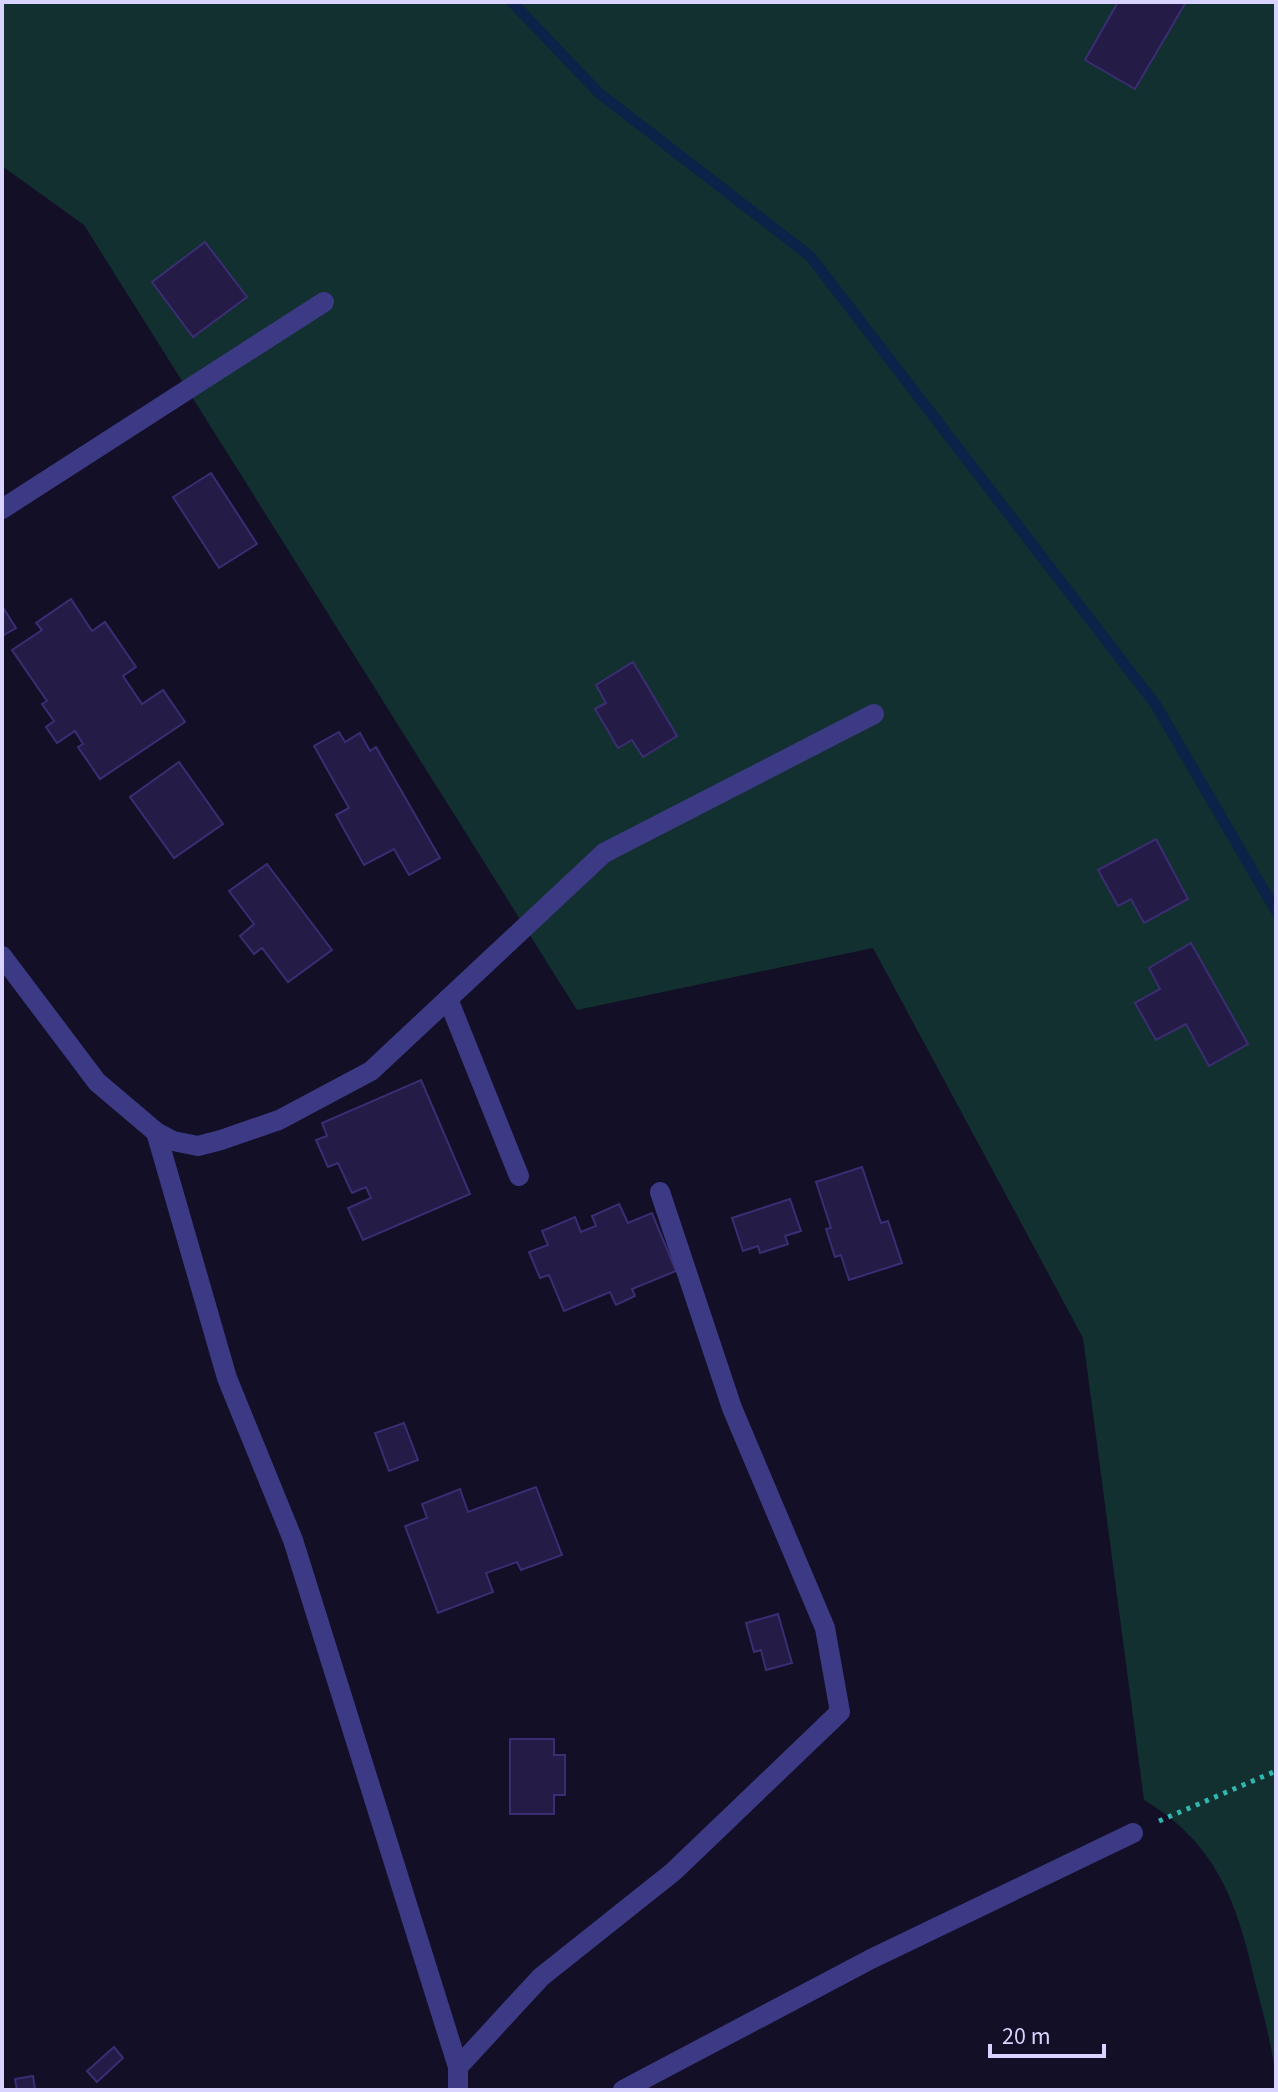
<svg xmlns="http://www.w3.org/2000/svg" width="1278" height="2092" font-family="'Source Sans 3',sans-serif">
<style>
.green{fill:#12302f}
.lines{fill:none;stroke-linecap:round;stroke-linejoin:round}
.stream{stroke:#0c2248;stroke-width:11}
.building{fill:#241b47;stroke:#3b2d73;stroke-width:2}
.path{stroke:#2fb8b0;stroke-width:5;stroke-dasharray:4 6;stroke-linecap:butt}
.lane{stroke:#3d3a85;stroke-width:20}
.street{stroke:#3d3a85;stroke-width:20}
</style>
<rect width="100%" height="100%" fill="#130f26"/>
<path class="green" d="M2,2h1274v2079c-3,-31 -11,-61 -19,-91 -18,-81 -37,-145 -113,-190l-61,-462 -210,-390 -296,62 -493,-785 -82,-59z"/>
<g class="lines">
<polyline class="stream" points="512,2 599,93 810,256 1156,705 1276,911"/>
</g>
<g class="building">
<polygon points="1118,2 1186,2 1135,89 1085,60"/>
<polygon points="205,242 247,297 193,337 152,282"/>
<polygon points="211,473 257,544 219,568 173,497"/>
<polygon points="71,599 92,631 105,622 136,667 123,676 142,704 163,690 185,722 100,779 78,747 83,744 75,731 57,743 46,727 54,721 42,704 47,701 12,650 42,630 36,623"/>
<polygon points="2,606 16,628 2,636"/>
<polygon points="633,662 677,736 643,757 632,740 618,748 595,709 606,703 596,685"/>
<polygon points="339,732 345,742 360,733 370,751 376,747 440,858 409,875 394,849 364,865 336,815 349,808 314,746"/>
<polygon points="179,762 223,824 174,858 130,797"/>
<polygon points="1156,839 1188,899 1144,923 1131,899 1118,906 1098,870"/>
<polygon points="267,864 332,950 288,982 262,948 254,954 240,936 254,924 229,891"/>
<polygon points="1191,943 1248,1044 1209,1066 1186,1024 1156,1040 1135,1003 1160,989 1149,968"/>
<polygon points="421,1080 470,1194 363,1240 348,1208 371,1198 366,1187 352,1193 338,1163 328,1167 316,1140 327,1136 322,1123"/>
<polygon points="862,1167 881,1223 888,1221 902,1263 849,1280 841,1255 835,1257 826,1229 831,1228 816,1182"/>
<polygon points="790,1199 801,1231 785,1236 788,1244 760,1253 758,1246 743,1251 732,1218"/>
<polygon points="619,1204 628,1223 652,1213 676,1271 632,1289 635,1296 616,1305 610,1292 564,1311 549,1275 540,1278 529,1252 548,1245 542,1231 575,1217 581,1232 596,1226 592,1216"/>
<polygon points="404,1423 418,1460 389,1471 375,1433"/>
<polygon points="536,1487 562,1555 521,1570 517,1562 486,1573 493,1592 438,1613 405,1526 427,1518 422,1504 460,1489 468,1512"/>
<polygon points="778,1614 792,1663 766,1670 761,1650 754,1652 746,1623"/>
<polygon points="510,1739 554,1739 554,1755 565,1755 565,1795 554,1795 554,1814 510,1814"/>
<polygon points="114,2047 123,2058 97,2082 87,2071"/>
<polygon points="33,2076 35,2090 17,2090 15,2079"/>
</g>
<g class="lines">
<polyline class="path" points="1159,1821 1276,1771"/>
<polyline class="lane" points="448,999 519,1176"/>
<g class="street">
<polyline points="2,509 324,302"/>
<polyline points="2,956 97,1082 156,1132 173,1141 198,1146 221,1140 279,1120 371,1071 604,853 874,714"/>
<polyline points="156,1132 227,1378 293,1540 458,2067 458,2090"/>
<polyline points="458,2067 541,1977 673,1872 840,1712 825,1628 732,1408 660,1192"/>
<polyline points="623,2090 871,1959 1133,1833"/>
</g>
</g>
<rect width="1278" height="2092" fill="none" stroke="#d9d4ff" stroke-width="8"/>
<path d="M990 2044v12h114v-12" fill="none" stroke="#d9d4ff" stroke-width="4"/>
<text x="1002" y="2044" font-size="24" fill="#d9d4ff" stroke="#130f26" stroke-width="6" paint-order="stroke">20 m</text>
</svg>
